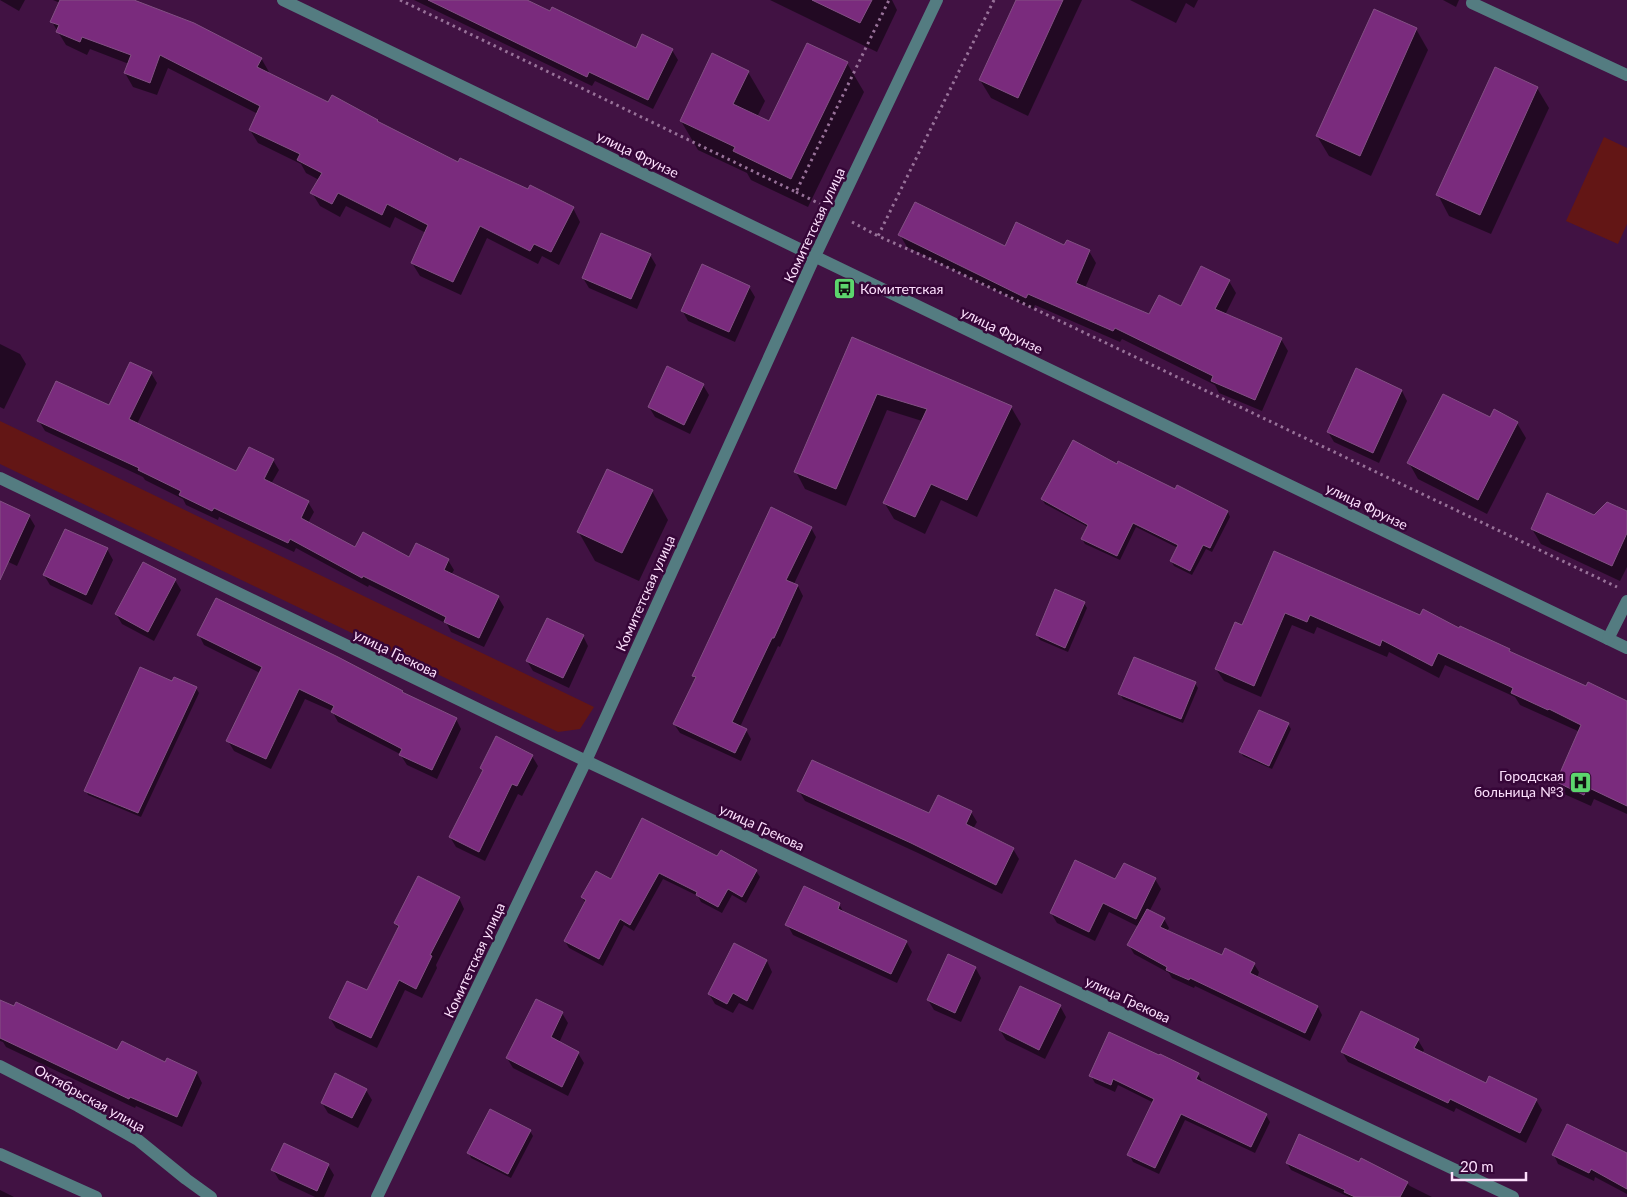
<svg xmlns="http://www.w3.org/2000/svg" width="1627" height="1197" font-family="Lato,sans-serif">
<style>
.green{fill:#631615}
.shadow{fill:#0007}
.building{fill:#7a2b7d;stroke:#835084}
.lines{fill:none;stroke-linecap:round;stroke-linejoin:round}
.path{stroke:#987299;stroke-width:3;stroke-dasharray:2.5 4;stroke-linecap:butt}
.minor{stroke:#547c81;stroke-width:12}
.labels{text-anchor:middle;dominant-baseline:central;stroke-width:5;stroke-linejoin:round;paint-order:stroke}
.street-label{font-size:14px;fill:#fcdffc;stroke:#360638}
.poi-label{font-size:14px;fill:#fcdffc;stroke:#360638;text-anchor:start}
</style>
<rect width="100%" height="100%" fill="#411243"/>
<g class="green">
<polygon points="1604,137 1627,148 1627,224 1618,244 1566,221"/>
<polygon points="0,421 594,707 580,729 558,732 0,464"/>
</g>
<g class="shadow">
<polygon points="0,0 25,0 19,11"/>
<polygon points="53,0 130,0 261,58 269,72 268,74 329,104 378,123 459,163 573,208 580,222 559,265 542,256 538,264 487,238 461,295 420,276 412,263 426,233 395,217 390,228 346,206 340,217 320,206 312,193 319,180 306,173 301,164 258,143 250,130 258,114 168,68 157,95 133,87 125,73 129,64 90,49 87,55 66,45 52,22 60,3"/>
<polygon points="414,0 525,0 636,49 672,50 678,60 653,109 595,81 592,86"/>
<polygon points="770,0 892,0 897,10 877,52"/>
<polygon points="1017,0 1082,0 1028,116 991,98 980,80"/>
<polygon points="1130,0 1198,0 1194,8 1186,3 1176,23"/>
<polygon points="1443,0 1459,0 1456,7"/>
<polygon points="1416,29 1428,50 1371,176 1329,156 1317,136"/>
<polygon points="847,63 864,92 808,207 751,180 747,173 698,150 681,121 748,72 765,101 757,117 770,123"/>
<polygon points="1537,88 1549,108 1491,234 1449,216 1438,195"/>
<polygon points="900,235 1005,247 1065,247 1089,251 1096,263 1085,288 1149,316 1181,308 1229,281 1236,293 1225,315 1281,339 1288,351 1262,411 1219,393 1215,385 1122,339 1120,342 1035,305 1033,309 907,247"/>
<polygon points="650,255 656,265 637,309 589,288 583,278"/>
<polygon points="749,287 755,297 735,342 688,321 682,310"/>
<polygon points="853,339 1011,407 1021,424 977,517 941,500 925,534 894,519 884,502 922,421 887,410 846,506 805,489 796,472"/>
<polygon points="0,344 20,354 26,364 4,409 0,407"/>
<polygon points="151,373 157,383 137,424 237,473 273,460 279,470 271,484 308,502 314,512 308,523 355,548 409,558 448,560 454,570 451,575 498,597 504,607 484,647 451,632 447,624 369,585 368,587 296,548 294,552 219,517 218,520 186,505 183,499 145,480 143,477 45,431 39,421 110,406"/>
<polygon points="703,385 709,395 690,434 655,417 649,407"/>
<polygon points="1402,391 1407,401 1379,463 1334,442 1328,432"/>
<polygon points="1517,423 1526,438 1487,514 1418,479 1409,463"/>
<polygon points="1117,465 1176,490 1177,487 1228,512 1230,517 1212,552 1206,549 1192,575 1174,566 1171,561 1178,548 1136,527 1120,560 1085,544 1082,539 1088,527 1045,504 1042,499"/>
<polygon points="652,491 668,520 639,581 595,561 578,531"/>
<polygon points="0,502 29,516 35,526 17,566 0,558"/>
<polygon points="1627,512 1627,567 1620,581 1541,544 1532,529"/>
<polygon points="811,528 816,537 794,584 798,586 803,596 780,647 778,646 740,727 746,730 751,739 741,761 680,733 674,724 696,680 693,676"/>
<polygon points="66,530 107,549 113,560 92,605 50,585 44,575"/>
<polygon points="1275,553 1420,617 1459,630 1509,650 1511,654 1586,688 1627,703 1627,814 1594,799 1591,806 1564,794 1557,782 1580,732 1520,705 1515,697 1445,665 1439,678 1389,652 1387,657 1317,627 1314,634 1292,625 1261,697 1224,681 1216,669 1243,627"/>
<polygon points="175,580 181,590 154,641 122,624 116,614"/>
<polygon points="1084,603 1087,608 1068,652 1040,640 1037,635"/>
<polygon points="199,635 403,694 456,719 461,729 437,779 407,765 400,754 338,722 332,711 305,699 271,769 234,751 228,741 260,673 204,645"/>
<polygon points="583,636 588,646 569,688 533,671 527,661"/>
<polygon points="173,683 196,688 199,693 141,817 88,795 86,790"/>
<polygon points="1195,683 1198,688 1183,723 1123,699 1120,694"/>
<polygon points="1288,724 1291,729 1272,769 1243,756 1241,752"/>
<polygon points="532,756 538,766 522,796 518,794 485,861 456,847 450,837 483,772 481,768"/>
<polygon points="799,791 929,815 971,812 977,822 973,829 1013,849 1019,859 1002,894 918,853 805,801"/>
<polygon points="718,858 756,871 760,877 746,903 732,895 722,913 701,902 698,896 663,879 634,931 624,925 603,966 569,948 565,941 585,902 582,897 612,881"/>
<polygon points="1155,879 1161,889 1149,912 1164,919 1169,928 1167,931 1223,957 1254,964 1259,972 1257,978 1318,1007 1322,1015 1310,1041 1195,986 1194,988 1172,978 1169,973 1134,954 1129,945 1139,927 1109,912 1095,941 1057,923 1051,913 1116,881"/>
<polygon points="459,898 464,909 436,965 437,968 422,998 405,990 377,1048 336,1028 330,1018 367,992 399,929 395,923"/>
<polygon points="839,904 844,913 906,941 912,952 897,983 793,935 787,924"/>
<polygon points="734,945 767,961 772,972 753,1010 739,1003 733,1013 715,1004 709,994"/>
<polygon points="975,967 981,978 961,1022 934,1010 928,1000"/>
<polygon points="0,1002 118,1052 197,1073 202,1083 182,1127 136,1106 135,1108 6,1047 3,1042 0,1041"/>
<polygon points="1060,1006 1066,1017 1045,1059 1006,1040 1000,1030"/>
<polygon points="562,1013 568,1023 559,1043 578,1053 584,1063 568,1096 513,1068 507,1058"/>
<polygon points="1418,1040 1424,1050 1422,1053 1487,1085 1536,1100 1542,1110 1526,1143 1456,1108 1454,1112 1348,1062 1342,1052"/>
<polygon points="1198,1074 1202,1081 1201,1083 1266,1115 1270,1122 1255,1153 1185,1120 1159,1174 1133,1162 1129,1154 1154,1103 1118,1085 1115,1092 1095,1083 1091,1076"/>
<polygon points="366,1090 372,1100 358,1128 328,1113 322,1103"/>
<polygon points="530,1131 533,1136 511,1178 471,1158 469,1153"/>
<polygon points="285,1144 328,1165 334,1175 324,1197 315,1197 279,1180 273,1170"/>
<polygon points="1554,1155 1627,1155 1627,1194 1595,1177 1594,1181 1558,1164"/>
<polygon points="1287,1163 1360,1163 1407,1183 1410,1186 1432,1197 1349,1197 1291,1170"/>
<polygon points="0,1190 14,1197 0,1197"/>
</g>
<g class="building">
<polygon points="60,0 134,0 194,23 262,58 257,67 328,102 332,95 378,120 377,121 458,162 460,158 528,189 530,185 574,207 551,252 534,244 530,251 480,226 453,282 411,263 428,225 387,204 382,215 338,193 332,204 310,193 322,173 297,160 300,154 249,130 260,106 160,55 150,83 124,73 131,55 82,37 80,42 56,32 59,25 50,22"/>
<polygon points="428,0 527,0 550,11 552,7 636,48 642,34 673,49 648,100 589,72 587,77"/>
<polygon points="812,0 872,0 860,23"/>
<polygon points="1016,0 1063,0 1018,98 979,80"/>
<polygon points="1374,9 1417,28 1360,156 1316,136"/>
<polygon points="807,43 848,62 791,179 733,151 735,147 680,121 712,53 749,71 733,104 769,121"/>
<polygon points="1495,67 1538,87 1480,215 1436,195"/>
<polygon points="915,202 1005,246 1016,222 1064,245 1067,240 1090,250 1076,283 1149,314 1159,295 1181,306 1201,266 1230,280 1215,309 1282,338 1255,400 1211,381 1213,376 1115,328 1113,331 1028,294 1026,298 898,235"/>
<polygon points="601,233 651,254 631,299 582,278"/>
<polygon points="702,264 750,286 729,332 681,311"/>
<polygon points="852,337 1012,406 967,500 931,484 915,517 883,503 927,409 877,394 836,489 794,472"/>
<polygon points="130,362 152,372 129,419 236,471 249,447 274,459 264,479 309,501 301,518 355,547 363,532 409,557 416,543 449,559 444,570 499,596 479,638 444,622 446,617 363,576 362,578 290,539 288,543 214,508 212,511 179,495 181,491 138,470 139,468 37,421 56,381 109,405"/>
<polygon points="667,366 704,384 684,425 648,407"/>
<polygon points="1356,368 1402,390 1373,453 1327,432"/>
<polygon points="1443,394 1490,417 1494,409 1518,422 1478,500 1407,463"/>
<polygon points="1073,440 1117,464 1118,461 1175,489 1177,485 1228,511 1210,548 1203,545 1190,571 1170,561 1178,545 1133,523 1117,556 1081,539 1088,525 1041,499"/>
<polygon points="607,469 653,490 622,553 577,532"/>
<polygon points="1547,493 1594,515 1607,502 1627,511 1627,533 1612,566 1531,529"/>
<polygon points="0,501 30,515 0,580"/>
<polygon points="771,507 812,527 786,580 798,585 774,638 772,638 732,722 747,729 735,753 673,724 696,677 692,676"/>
<polygon points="65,529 108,548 86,595 43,575"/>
<polygon points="1274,551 1420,615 1423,609 1459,628 1460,626 1510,649 1509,651 1586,686 1588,682 1627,701 1627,806 1587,787 1584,795 1556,782 1581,725 1549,709 1548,710 1511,693 1513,688 1438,653 1432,666 1382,640 1380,646 1310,615 1307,622 1285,613 1254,686 1215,669 1235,622 1242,625"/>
<polygon points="143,562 176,579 148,632 115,614"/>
<polygon points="1055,589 1085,602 1065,648 1036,635"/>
<polygon points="216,598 338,657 403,691 402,692 457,718 432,770 399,755 402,749 331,712 334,706 299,689 266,759 226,741 262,667 197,635"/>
<polygon points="547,618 584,635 563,678 526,661"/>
<polygon points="1134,657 1196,682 1181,719 1118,694"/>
<polygon points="140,667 172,681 174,677 197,687 138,813 84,791"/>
<polygon points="1259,710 1289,723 1269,766 1239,752"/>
<polygon points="496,736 533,755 517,786 512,784 479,852 449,837 483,770 480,768"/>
<polygon points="812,760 929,813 938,795 972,811 966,824 1014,848 996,885 911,843 797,791"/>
<polygon points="642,818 717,856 721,850 757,870 742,897 728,889 718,907 696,895 697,892 659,873 630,925 620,919 599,959 564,941 586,900 581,897 596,871 611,879"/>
<polygon points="1075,860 1115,879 1124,863 1156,878 1136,919 1103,903 1089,932 1050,913"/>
<polygon points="418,876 460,897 430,955 432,956 416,989 399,980 371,1038 329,1018 347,981 367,990 399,926 394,923"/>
<polygon points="804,886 840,903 838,909 907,941 891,974 785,925"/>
<polygon points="1147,909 1165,918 1160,927 1222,955 1225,948 1255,963 1250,973 1318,1006 1305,1033 1190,978 1189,980 1166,970 1167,967 1127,945"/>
<polygon points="734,943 767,960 747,1001 733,993 727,1004 708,994"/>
<polygon points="948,954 976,967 955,1013 927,1000"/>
<polygon points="1020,986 1061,1005 1039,1050 999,1030"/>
<polygon points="536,999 563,1012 551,1037 579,1052 562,1087 506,1058"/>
<polygon points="0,1000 14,1006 16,1002 117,1050 122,1041 165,1062 167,1058 197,1072 177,1117 130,1097 129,1099 0,1038"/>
<polygon points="1361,1011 1419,1039 1414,1048 1486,1083 1489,1076 1537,1099 1520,1133 1450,1099 1448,1103 1341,1052"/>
<polygon points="1109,1032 1159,1055 1160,1054 1199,1073 1196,1079 1267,1114 1251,1147 1181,1114 1155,1168 1127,1155 1154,1099 1113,1079 1111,1085 1089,1076"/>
<polygon points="335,1073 367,1089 352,1118 321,1103"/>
<polygon points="490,1109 531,1130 508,1174 467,1153"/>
<polygon points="1567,1124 1627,1153 1627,1189 1591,1169 1589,1173 1552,1155"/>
<polygon points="1299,1134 1359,1162 1361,1158 1408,1182 1400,1197 1355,1197 1344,1192 1345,1190 1286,1163"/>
<polygon points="284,1143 329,1164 317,1191 271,1170"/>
</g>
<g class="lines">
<g class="path">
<polyline points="400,0 796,192 889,0"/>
<polyline points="994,0 878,236 928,258 1617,587"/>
<polyline points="796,192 820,204"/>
<polyline points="852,222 878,236"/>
</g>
<g class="minor">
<polyline points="283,0 1627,648"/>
<polyline points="1473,0 1472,3 1627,75"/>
<polyline points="0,478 586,761 1513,1197"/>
<polyline points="1608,639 1627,601"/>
<polyline points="0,1066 78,1106 138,1140 186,1179 211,1197"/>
<polyline points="0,1154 96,1197"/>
<polyline points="377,1197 586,761 815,256 937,0"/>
</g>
</g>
<defs>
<symbol id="bus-square" viewBox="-11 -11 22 22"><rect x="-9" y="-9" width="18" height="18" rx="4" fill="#5cd56d" stroke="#360638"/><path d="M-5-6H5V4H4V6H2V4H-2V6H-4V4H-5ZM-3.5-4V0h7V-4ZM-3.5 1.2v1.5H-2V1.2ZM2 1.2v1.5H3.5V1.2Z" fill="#111"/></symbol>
<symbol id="hospital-square" viewBox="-11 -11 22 22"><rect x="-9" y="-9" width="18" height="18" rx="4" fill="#5cd56d" stroke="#360638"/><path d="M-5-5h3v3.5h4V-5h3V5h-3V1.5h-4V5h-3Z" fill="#111"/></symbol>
</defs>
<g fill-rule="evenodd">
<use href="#bus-square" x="832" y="276" width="25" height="25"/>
<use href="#hospital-square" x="1568" y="770" width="25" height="25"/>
</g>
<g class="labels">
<g class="street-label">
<text transform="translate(638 154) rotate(26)">улица Фрунзе</text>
<text transform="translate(814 225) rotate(-65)">Комитетская улица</text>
<text transform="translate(1002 330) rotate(26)">улица Фрунзе</text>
<text transform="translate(1367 506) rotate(26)">улица Фрунзе</text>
<text transform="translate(645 593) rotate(-66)">Комитетская улица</text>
<text transform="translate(396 653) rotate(26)">улица Грекова</text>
<text transform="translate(762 827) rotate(25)">улица Грекова</text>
<text transform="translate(474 960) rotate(-65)">Комитетская улица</text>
<text transform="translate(1128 999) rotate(25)">улица Грекова</text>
<text transform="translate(90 1098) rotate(29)">Октябрьская улица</text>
</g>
<g class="poi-label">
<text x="860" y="288">Комитетская</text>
<text x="1564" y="775" text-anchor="end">Городская<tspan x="1564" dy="16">больница №3</tspan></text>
</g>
</g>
<path d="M1452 1172v8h74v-8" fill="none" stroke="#fcdffc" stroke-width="2.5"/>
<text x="1460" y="1172" font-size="15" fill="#fcdffc" stroke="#360638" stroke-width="4" paint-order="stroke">20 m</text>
</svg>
